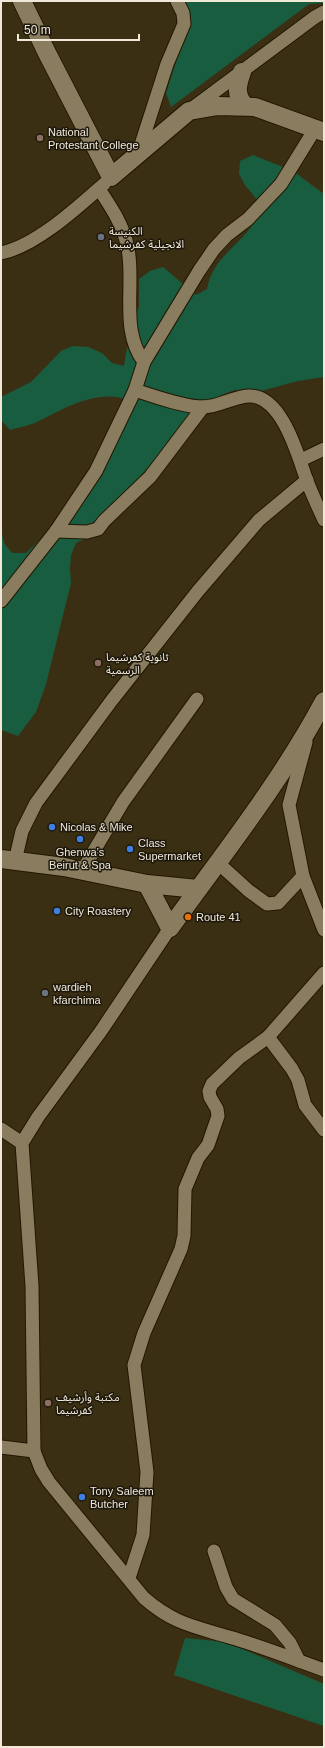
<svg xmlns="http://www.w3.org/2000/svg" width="325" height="1748" font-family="Arial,'Noto Sans Arabic',sans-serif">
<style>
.green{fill:#195d40}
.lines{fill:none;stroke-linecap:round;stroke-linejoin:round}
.street-casing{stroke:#221700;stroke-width:15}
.secondary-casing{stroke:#221700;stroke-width:20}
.street{stroke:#8a7c5e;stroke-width:13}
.secondary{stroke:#8a7c5e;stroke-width:18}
.education-dot{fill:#8d6e63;stroke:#1d180c;stroke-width:1.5}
.worship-dot{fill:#6b7280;stroke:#1d180c;stroke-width:1.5}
.shop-dot{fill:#3f7fe0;stroke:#1d180c;stroke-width:1.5}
.food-dot{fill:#e8710a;stroke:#1d180c;stroke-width:1.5}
.labels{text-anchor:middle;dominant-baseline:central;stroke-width:3;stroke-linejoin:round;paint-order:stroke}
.poi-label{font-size:11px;fill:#f0e8d8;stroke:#1d180c;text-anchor:start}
</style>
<rect width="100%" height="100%" fill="#3b2f13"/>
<g class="green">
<polygon points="178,1 324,1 324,3 309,4 171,107 166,93 189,22"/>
<path d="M253,155l40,16 31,23v183l-26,4 -37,10 -13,1 -13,-2 -14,5 -81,81 -12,27 -21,18 -8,15 -13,2 -10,5 -5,12 -1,14 1,14 -25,101 -10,28 -18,24 -17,-6v-201l3,14 8,10h14l20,-19 71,-94c12,-17 15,-23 5,-42 -30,-7 -59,11 -85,24 -8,4 -18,5 -27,8l-9,-10v-23l30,-15 30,-31 12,-5 15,1 14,6 10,10 12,3 2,-13 13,-47v-27l11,-8 13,-4 33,28 11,-6c5,-27 24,-38 41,-58 6,-7 10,-16 14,-25l-17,-21 -6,-11 1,-13z"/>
<polygon points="185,1638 226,1642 324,1684 324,1726 174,1675"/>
</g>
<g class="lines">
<defs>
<g id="street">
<polyline points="190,110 315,17 324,12"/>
<polyline points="138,154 167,64 184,24 183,13 177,1"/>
<path d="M99,189c12,18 25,37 29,60 7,36 -8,82 16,113"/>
<path d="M1,253c35,-7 77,-46 103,-69"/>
<path d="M135,390c18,6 49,17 68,17 15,0 30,-10 45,-11 34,-2 50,60 59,85 5,13 11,26 17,39"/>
<polyline points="301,460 324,449"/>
<polyline points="56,531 87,532 98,529 104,521 150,477 203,407"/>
<polyline points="1,601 56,531 96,471 135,390 144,362 199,271 214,249 227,235 248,219 281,184 315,129"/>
<polyline points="306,742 289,805 303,876 324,930"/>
<polyline points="15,861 22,831 36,803 112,700 198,591 259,520 307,480"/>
<polyline points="217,862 249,891 267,904 278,903 303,876"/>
<polyline points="82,871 123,802 197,699"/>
<path d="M170,928l-69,103 -63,86 -16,26 10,143 2,165 7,18 8,13 95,116c30,26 49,28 85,39 32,9 64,22 95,33"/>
<polyline points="268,1037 292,1069 298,1080 305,1105 324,1130"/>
<polyline points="1,1129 22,1143"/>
<polyline points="1,1447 34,1451"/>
<polyline points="214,1551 226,1587 233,1599 275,1625 290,1643 299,1661"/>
<polyline points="129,1578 143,1535 147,1472 134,1365 144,1333 181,1249 184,1236 185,1189 198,1158 208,1145 218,1116 217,1109 210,1097 209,1091 212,1084 239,1058 268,1037 324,973"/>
</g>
<g id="secondary">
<polyline points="22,1 47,53 111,177 189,111 218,106 255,107 324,132"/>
<path d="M242,72c-5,14 -7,23 3,34"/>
<polyline points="1,859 64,867 147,884 198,889"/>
<path d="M147,884l23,44c53,-74 111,-146 154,-227"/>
</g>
</defs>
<use href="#street" class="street-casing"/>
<use href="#secondary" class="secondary-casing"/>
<use href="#street" class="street"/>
<use href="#secondary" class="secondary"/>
</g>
<g class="education-dot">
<circle cx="40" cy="138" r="4"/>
<circle cx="98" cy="663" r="4"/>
<circle cx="48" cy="1403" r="4"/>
</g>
<g class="worship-dot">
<circle cx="101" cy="237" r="4"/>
<circle cx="45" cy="993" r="4"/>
</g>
<g class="shop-dot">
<circle cx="52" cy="827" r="4"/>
<circle cx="80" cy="839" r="4"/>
<circle cx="130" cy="849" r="4"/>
<circle cx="57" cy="911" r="4"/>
<circle cx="82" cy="1497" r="4"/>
</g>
<circle class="food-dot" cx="188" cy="917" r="4"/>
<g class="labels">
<g class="poi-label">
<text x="48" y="132">National<tspan x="48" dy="13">Protestant College</tspan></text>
<text x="109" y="231">الكنيسة<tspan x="109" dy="13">الانجيلية كفرشيما</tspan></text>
<text x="106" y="657">ثانوية كفرشيما<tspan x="106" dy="13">الرسمية</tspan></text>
<text x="60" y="827">Nicolas &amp; Mike</text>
<text x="138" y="843">Class<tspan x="138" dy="13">Supermarket</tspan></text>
<text x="80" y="852" text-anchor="middle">Ghenwa’s<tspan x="80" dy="13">Beirut &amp; Spa</tspan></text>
<text x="65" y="911">City Roastery</text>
<text x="196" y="917">Route 41</text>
<text x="53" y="987">wardieh<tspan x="53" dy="13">kfarchima</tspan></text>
<text x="56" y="1397">مكتبة وأرشيف<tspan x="56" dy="13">كفرشيما</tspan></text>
<text x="90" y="1491">Tony Saleem<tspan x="90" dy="13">Butcher</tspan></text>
</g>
</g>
<rect width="325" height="1748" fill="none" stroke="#f0e8d8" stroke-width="4"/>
<path d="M18 34v6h121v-6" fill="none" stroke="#f0e8d8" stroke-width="2"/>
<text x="24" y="34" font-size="12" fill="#f0e8d8" stroke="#1d180c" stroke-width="3" paint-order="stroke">50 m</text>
</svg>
